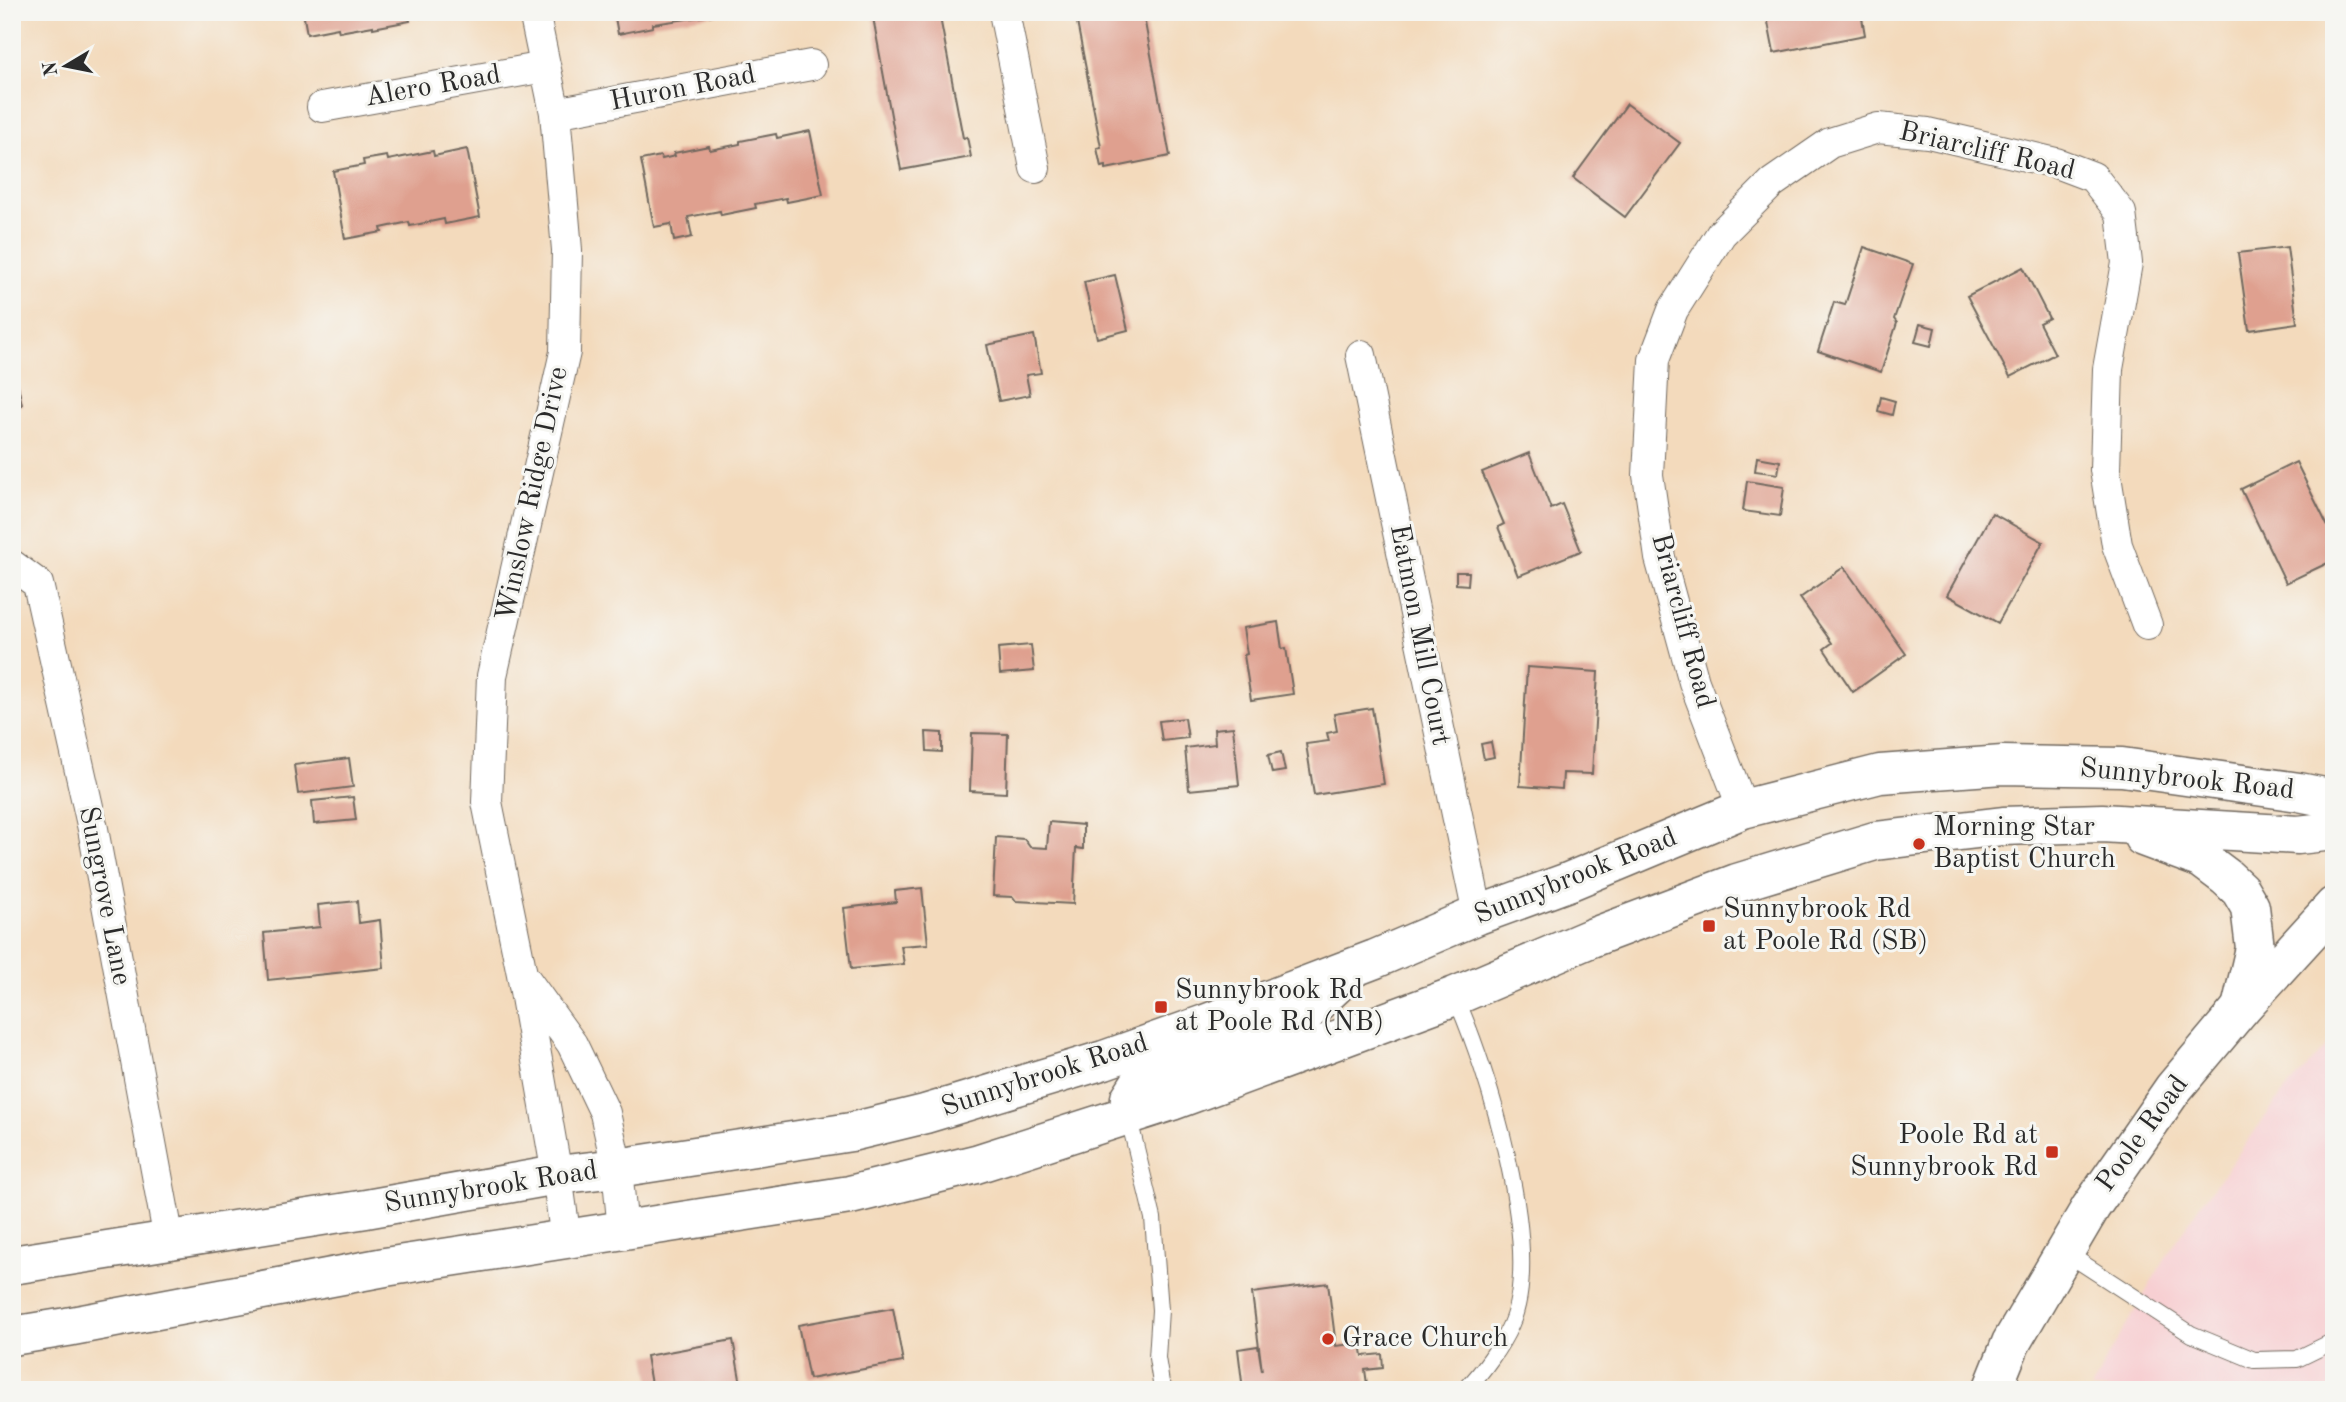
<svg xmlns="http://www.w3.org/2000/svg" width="2346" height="1402" font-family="'Old Standard TT',serif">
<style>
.built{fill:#f7cfd2}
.building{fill:#dfa08f}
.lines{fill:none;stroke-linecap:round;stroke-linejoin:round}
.lane-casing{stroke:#71685e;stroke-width:18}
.street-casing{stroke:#71685e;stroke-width:32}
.secondary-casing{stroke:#71685e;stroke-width:41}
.primary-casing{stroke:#71685e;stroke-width:41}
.lane{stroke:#fff;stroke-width:16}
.street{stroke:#fff;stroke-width:30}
.secondary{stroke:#fff;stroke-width:38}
.primary{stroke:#fff;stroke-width:38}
.poi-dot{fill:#c8321e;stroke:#f6f6f2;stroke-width:2.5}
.labels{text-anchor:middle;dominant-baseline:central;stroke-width:6;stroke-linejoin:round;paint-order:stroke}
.street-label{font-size:28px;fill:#2b2b2b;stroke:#f6f6f2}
.poi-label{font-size:28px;fill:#2b2b2b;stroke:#f6f6f2;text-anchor:start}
</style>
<rect width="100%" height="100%" fill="#f6f6f2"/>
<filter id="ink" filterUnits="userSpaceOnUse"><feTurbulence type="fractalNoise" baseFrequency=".0143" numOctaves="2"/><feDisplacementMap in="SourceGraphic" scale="14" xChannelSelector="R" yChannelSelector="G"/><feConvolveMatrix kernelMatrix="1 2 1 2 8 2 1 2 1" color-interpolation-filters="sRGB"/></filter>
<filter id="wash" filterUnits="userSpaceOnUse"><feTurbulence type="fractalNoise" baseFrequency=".00686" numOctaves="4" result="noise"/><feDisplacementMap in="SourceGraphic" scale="28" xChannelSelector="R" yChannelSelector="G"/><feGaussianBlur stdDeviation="1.57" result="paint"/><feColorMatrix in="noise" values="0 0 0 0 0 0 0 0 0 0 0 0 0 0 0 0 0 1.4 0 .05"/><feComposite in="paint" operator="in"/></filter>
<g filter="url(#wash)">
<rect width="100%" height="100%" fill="#f3dabc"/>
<polygon class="built" points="2334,1039 2334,1390 2091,1390 2105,1362 2166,1257 2204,1200 2283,1093"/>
<g id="blocks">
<g class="building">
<polygon points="303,12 441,12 441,13 421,18 420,14 409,16 410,21 373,28 373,26 339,32 338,28 307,34"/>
<polygon points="614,12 721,12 721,14 653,24 653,27 618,34"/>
<polygon points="872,12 939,12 963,138 967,137 971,157 901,170"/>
<polygon points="1075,12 1143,12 1170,156 1106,169 1106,166 1101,167 1097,148 1101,147"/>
<polygon points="1766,12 1861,12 1865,35 1774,53"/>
<polygon points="1627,104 1680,143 1625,217 1573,178"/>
<polygon points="810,131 823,195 787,202 786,198 755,204 756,208 721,215 720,211 688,217 692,237 674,241 671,224 654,227 641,160 661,156 662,159 675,156 674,153 709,146 710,150 740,144 740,141 776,134 777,138"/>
<polygon points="467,149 480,217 445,224 444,219 410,226 409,222 381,228 382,232 345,239 333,171 364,165 363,160 387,156 388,160 433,151 434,156"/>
<polygon points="1864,247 1913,264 1894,319 1897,323 1881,372 1818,351 1834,302 1845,305"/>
<polygon points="2287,247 2297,323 2249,330 2238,253"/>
<polygon points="2023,267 2049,318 2039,323 2055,354 2010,377 1967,296"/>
<polygon points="1115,275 1128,330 1097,338 1084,282"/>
<polygon points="1920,324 1935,328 1931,346 1915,342"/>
<polygon points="1034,335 1041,373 1026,375 1030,395 999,401 987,345"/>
<polygon points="12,355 22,405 12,407"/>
<polygon points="1881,397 1895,401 1892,415 1878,411"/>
<polygon points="1529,453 1551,509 1562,504 1581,551 1518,576 1498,527 1504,524 1482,472"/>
<polygon points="1757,457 1780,461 1778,474 1755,471"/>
<polygon points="2296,462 2334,539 2334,560 2286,583 2241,489"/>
<polygon points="1747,481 1784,487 1780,516 1743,511"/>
<polygon points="1992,513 2043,542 1998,623 1947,595"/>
<polygon points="1844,567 1906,654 1853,692 1824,649 1832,643 1800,598"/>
<polygon points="1456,572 1469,572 1468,585 1456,584"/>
<polygon points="1278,622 1282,649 1286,648 1293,694 1251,700 1244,655 1247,654 1243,628"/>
<polygon points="1031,645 1034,671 1000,674 998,648"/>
<polygon points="1527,667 1598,672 1592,774 1563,773 1562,789 1520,786"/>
<polygon points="1372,708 1384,784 1314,795 1306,744 1329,741 1327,733 1337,731 1334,714"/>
<polygon points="1185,718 1188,738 1162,741 1159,721"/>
<polygon points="1233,727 1239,785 1189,790 1185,748 1215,744 1214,729"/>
<polygon points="926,732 942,733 942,752 927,751"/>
<polygon points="972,733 1008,734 1006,793 970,791"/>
<polygon points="1491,742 1494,757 1484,759 1481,744"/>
<polygon points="1281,752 1285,771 1272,773 1268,755"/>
<polygon points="349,758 353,787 298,794 294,765"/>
<polygon points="353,797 356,820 314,824 312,801"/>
<polygon points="1049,822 1083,825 1083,849 1076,848 1073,904 1016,901 1013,897 993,896 996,837 1024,839 1030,847 1047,848"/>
<polygon points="922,888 928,944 901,946 904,964 851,969 844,908 896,902 895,891"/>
<polygon points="357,901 359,923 380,920 384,968 268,980 264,933 320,927 318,905"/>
<polygon points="1328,1283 1336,1346 1361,1343 1363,1356 1382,1354 1383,1368 1365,1370 1367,1384 1343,1388 1343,1390 1243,1390 1238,1349 1258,1346 1262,1371 1252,1293"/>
<polygon points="893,1308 903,1362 809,1379 798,1325"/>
<polygon points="733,1340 742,1390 652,1390 646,1356"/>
</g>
</g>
</g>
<g filter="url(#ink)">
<use href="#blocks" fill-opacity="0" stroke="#71685e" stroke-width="2"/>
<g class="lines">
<defs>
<g id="lane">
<path d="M1455,996c33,74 89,252 56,328 -9,21 -29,49 -46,66"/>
<polyline points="1128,1115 1153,1218 1160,1310 1157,1358 1161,1383 1165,1390"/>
<polyline points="2065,1252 2191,1334 2254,1360 2297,1359 2334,1341"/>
</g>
<g id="street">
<polyline points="534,12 555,113 567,250 565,352 492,676 487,802 522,974 557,1175 566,1240"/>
<polyline points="1004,12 1035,168"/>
<polyline points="322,107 545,67"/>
<polyline points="555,113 811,65"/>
<polyline points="1361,355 1478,915"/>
<polyline points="12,565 38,584 93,829 169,1240"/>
<polyline points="1743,809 1694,682 1660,558 1648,475 1654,360 1673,310 1721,234 1772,183 1830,143 1878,128 1928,133 2056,163 2093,177 2121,213 2127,263 2108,369 2105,470 2117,545 2147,625"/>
<polyline points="526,980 572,1044 605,1113 617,1168 623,1231"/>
</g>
<g id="secondary">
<polyline points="2143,837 2202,859 2226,877 2240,890 2250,907 2255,948 2241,1008"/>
<polyline points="1128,1115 1130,1098 1139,1084 1155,1075 1211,1054 1293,1025 1342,979"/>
<polyline points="12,1265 366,1209 557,1175 617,1168 851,1132 925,1114 1104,1060 1205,1024 1375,959 1478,915 1568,882 1743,809 1880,774 2003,765 2122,767 2299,792 2334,799"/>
<polyline points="12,1336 67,1327 385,1267 850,1195 976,1164 1172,1101 1455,996 1591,938 1737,883 1875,841 2003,826 2102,823 2298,835 2334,831"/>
</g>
<polyline id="primary" points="1992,1390 2011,1343 2091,1207 2173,1089 2241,1008 2334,906"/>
</defs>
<use href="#lane" class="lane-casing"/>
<use href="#street" class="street-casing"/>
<use href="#secondary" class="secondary-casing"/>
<use href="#primary" class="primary-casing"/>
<use href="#lane" class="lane"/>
<use href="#street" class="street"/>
<use href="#secondary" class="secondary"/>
<use href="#primary" class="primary"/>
</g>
</g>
<g class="poi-dot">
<circle cx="1919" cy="844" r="7"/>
<rect x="1702" y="919" width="14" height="14" rx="3.5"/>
<rect x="1154" y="1000" width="14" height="14" rx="3.5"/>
<rect x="2045" y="1145" width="14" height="14" rx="3.5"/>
<circle cx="1328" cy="1339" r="7"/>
</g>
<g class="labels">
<g class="street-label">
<text transform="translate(433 87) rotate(-10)">Alero Road</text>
<text transform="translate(683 89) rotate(-11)">Huron Road</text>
<text transform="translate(1987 152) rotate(13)">Briarcliff Road</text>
<text transform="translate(533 494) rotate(-78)">Winslow Ridge Drive</text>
<text transform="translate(1682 621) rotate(75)">Briarcliff Road</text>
<text transform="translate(1419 635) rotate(79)">Eatmon Mill Court</text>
<text transform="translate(2187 780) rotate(6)">Sunnybrook Road</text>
<text transform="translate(1576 877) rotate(-22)">Sunnybrook Road</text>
<text transform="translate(104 896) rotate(79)">Sungrove Lane</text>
<text transform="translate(1045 1076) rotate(-18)">Sunnybrook Road</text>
<text transform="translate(2143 1134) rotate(-54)">Poole Road</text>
<text transform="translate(491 1188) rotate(-9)">Sunnybrook Road</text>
</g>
<g class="poi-label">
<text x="1933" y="828">Morning Star<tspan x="1933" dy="32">Baptist Church</tspan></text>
<text x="1723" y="910">Sunnybrook Rd<tspan x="1723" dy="32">at Poole Rd (SB)</tspan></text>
<text x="1175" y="991">Sunnybrook Rd<tspan x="1175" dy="32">at Poole Rd (NB)</tspan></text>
<text x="2038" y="1136" text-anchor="end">Poole Rd at<tspan x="2038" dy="32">Sunnybrook Rd</tspan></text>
<text x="1342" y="1339">Grace Church</text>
</g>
</g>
<rect width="2346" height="1402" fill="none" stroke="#f6f6f2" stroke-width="42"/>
<g transform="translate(66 66) rotate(260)" stroke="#f6f6f2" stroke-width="5" paint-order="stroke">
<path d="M0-5L12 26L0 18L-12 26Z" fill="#2b2b2b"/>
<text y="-10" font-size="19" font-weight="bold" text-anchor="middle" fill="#2b2b2b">N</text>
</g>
</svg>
